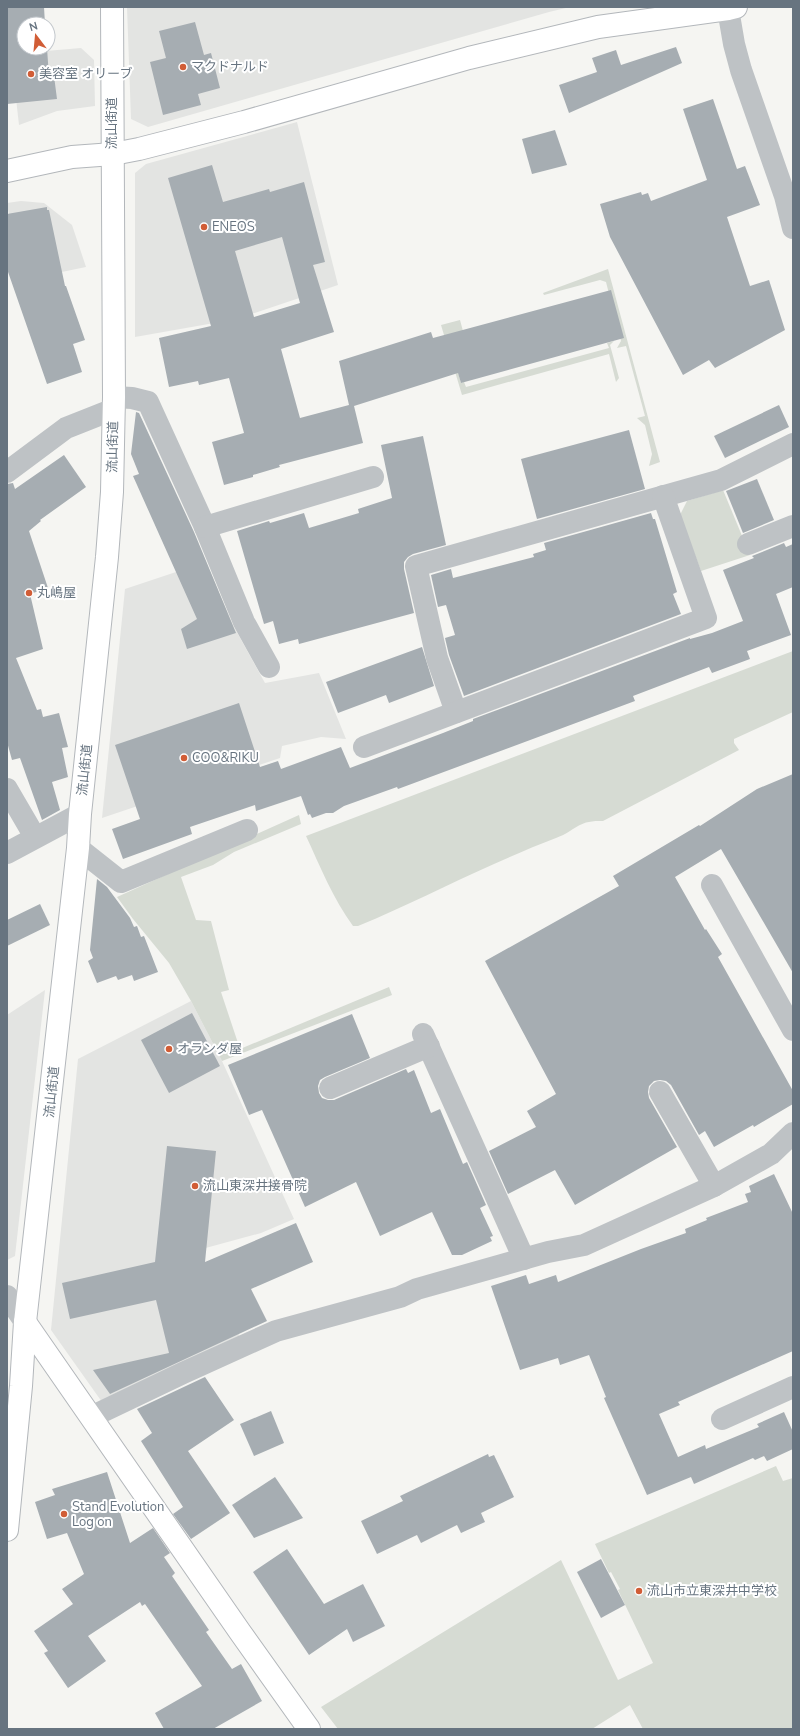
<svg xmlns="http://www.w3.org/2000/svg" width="800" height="1736" font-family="'Nunito Sans','Noto Sans JP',sans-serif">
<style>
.built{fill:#e3e4e2}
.green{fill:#d6dbd3}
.building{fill:#a6adb2;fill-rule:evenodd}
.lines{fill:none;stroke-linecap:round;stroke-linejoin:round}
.secondary-casing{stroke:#b3b7bb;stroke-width:24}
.street{stroke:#bec2c5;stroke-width:22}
.secondary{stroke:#fff;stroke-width:22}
.poi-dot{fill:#d15d36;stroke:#fff;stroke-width:1.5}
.labels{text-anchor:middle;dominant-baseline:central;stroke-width:4;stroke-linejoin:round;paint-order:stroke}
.poi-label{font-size:13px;fill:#677480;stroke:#fff;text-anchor:start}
.street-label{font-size:13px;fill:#677480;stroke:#fff}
</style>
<rect width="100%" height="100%" fill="#f5f5f2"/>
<g class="built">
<polygon points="127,7 570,7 549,12 148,127 131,119"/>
<polygon points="81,48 94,60 95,106 57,111 19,125 11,54"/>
<polygon points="297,122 338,285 237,319 135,337 135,173 146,164"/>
<polygon points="21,201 44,203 72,225 86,267 23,280 7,205 7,203"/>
<polygon points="206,562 234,627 265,683 319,673 346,739 321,737 282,746 280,758 102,818 125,589"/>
<polygon points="45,990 15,1256 7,1260 7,1015"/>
<polygon points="191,1001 222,1061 294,1219 261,1233 191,1252 242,1340 102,1402 51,1330 78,1059"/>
</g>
<g class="green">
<polygon points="608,269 660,462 649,466 652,454 645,425 637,418 645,416 626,346 617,348 621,341 606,282 600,280 544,295 543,293"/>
<polygon points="460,320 463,331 448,335 461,383 464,382 466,387 609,348 607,343 614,341 610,345 619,378 616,382 609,354 462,395 441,325"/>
<polygon points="723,490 750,555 701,571 680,515 687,501"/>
<path d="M793,651v61l-59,27v4l5,7 -136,71c-26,-1 -26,9 -47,17 -21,8 -42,17 -62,26 -46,20 -89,43 -136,62h-5c-20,-27 -33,-60 -47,-90z"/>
<polygon points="299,815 301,824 234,852 213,865 181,877 196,920 211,921 229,990 221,992 240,1049 389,987 392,995 222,1061 191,1001 169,963 133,919 117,897"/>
<polygon points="776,1466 783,1481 793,1478 793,1729 643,1729 630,1705 592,1729 338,1729 321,1707 561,1560 618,1680 653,1663 618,1590 620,1589 611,1572 609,1573 595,1544"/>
</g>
<g class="building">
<polygon points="7,7 44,7 45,24 24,24 24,48 47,48 49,77 54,76 57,99 7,104"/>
<polygon points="195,22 204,55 211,53 220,88 198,94 201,105 163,115 150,62 166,58 159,31"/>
<polygon points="676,47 682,63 569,113 559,85 597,72 592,58 616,50 621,65"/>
<polygon points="713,99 737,169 745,166 760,205 727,217 750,286 769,280 785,330 715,368 709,360 683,375 610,237 600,204 641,192 642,195 648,193 651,201 707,180 683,109"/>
<polygon points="555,130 567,165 532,174 522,139"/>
<path d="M212,165l11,37 46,-13 1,3 34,-10 21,80 -12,3 21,67 -53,17 19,69 49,-13 -10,-44 92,-29 2,6 178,-48 13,48 -163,45 -3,-10 -104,33 9,37 -84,22 1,2 -27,8v2l-29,8 -12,-43 32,-9 -15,-55 -30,7 -1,-4 -29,6 -10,-49 52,-12 -43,-148zM282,237l18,66 -46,14 -19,-66z"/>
<polygon points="47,207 47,210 49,210 65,286 66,286 85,340 73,344 82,372 47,384 7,269 7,214"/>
<polygon points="779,405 789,427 725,458 714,436"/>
<polygon points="136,412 139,413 194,532 236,633 187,649 181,629 197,619 133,476 139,474 131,454"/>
<polygon points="629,430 645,489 537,519 521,459"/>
<polygon points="423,436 446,545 413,554 408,557 404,562 404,569 414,613 299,644 298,639 279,644 273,621 264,624 237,531 269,521 270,523 304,513 309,528 359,513 358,509 392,498 381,445"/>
<polygon points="64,455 86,487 40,520 41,521 29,531 48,588 30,594 43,649 16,658 37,710 41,709 43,717 59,713 68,747 62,748 68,777 52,782 60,810 42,820 20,758 12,760 7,742 7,484 13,483 15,489"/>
<polygon points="757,479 774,520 743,533 726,491"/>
<polygon points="651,513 653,519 655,519 677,592 673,594 681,614 464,696 449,655 445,638 455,635 446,605 438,607 431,575 451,569 453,578 534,557 533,554 546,550 544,543"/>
<polygon points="784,543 786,547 793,544 793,587 776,594 791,635 747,651 750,659 712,673 709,667 633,696 635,701 398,789 397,787 344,806 333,813 326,813 312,818 310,814 308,815 301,796 256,811 255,805 190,827 192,834 123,859 112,829 140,819 115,745 239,703 260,767 278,761 281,769 341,747 350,768 443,733 473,721 473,719 690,638 690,639 712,633 743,621 723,570 754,558 752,556"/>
<polygon points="422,647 434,686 389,703 386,695 338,713 326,682"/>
<polygon points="793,774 793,973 721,849 675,877 705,930 706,929 722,954 718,957 793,1091 793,1104 754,1127 753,1125 714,1147 705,1131 699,1135 671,1085 666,1081 660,1080 654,1081 649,1086 648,1092 649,1098 677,1147 575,1205 555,1170 508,1194 489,1151 536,1127 527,1111 556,1094 485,961 619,886 613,876 699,825 700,826 757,789"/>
<polygon points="97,879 107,887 130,918 134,927 137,926 141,937 144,936 158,972 134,981 132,975 118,980 116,976 97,983 88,961 93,958 90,950"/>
<polygon points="40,904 50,925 7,946 7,920"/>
<polygon points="192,1013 220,1066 169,1093 141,1040"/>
<polygon points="352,1014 370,1058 325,1077 320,1080 318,1086 319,1093 322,1098 328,1100 334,1100 406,1069 408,1073 414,1070 431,1113 440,1109 463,1164 467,1162 486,1205 480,1208 493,1236 490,1237 492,1241 462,1255 452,1255 432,1212 380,1236 356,1182 305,1207 262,1110 249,1115 228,1065"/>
<polygon points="167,1146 216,1151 205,1262 296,1223 313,1262 251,1289 267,1321 110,1394 93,1370 169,1353 156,1300 70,1319 62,1283 155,1262"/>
<polygon points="774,1174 793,1214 793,1351 678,1402 680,1405 659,1414 678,1457 705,1445 706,1449 759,1427 757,1424 784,1412 793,1432 793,1449 767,1461 764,1456 755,1460 753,1458 694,1484 691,1477 647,1495 604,1398 606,1397 589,1355 560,1365 558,1358 520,1370 491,1286 526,1275 529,1284 556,1275 558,1282 641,1249 686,1233 685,1229 707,1220 706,1218 748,1202 745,1194 751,1192 749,1186"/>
<polygon points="205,1377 234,1420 188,1451 230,1513 191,1539 173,1514 183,1507 141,1441 152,1433 137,1409"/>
<polygon points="271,1411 284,1443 254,1456 240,1424"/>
<polygon points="488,1454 489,1457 494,1455 514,1497 481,1513 485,1522 461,1533 457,1525 421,1543 417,1535 377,1554 361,1521 403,1501 400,1496"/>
<polygon points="107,1472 130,1543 153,1528 170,1553 164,1557 175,1573 172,1576 209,1630 206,1632 232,1669 241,1664 262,1701 213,1729 164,1729 155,1713 202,1686 145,1604 142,1606 140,1602 88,1636 106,1661 68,1688 44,1653 48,1651 34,1631 73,1604 62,1589 84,1574 67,1533 47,1539 35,1502 55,1495 52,1489"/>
<polygon points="275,1477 303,1518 254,1538 232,1505"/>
<polygon points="287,1549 324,1604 363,1584 385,1626 353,1642 347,1629 309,1655 253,1572"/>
<polygon points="601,1559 625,1605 601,1618 577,1572"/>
</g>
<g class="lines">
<defs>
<g id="secondary">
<polyline points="7,171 72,157 113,154 139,149 244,122 469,58 598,27 728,9 736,7"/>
<polyline points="25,1322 240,1632 309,1729"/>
<polyline points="7,1530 21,1386 25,1322 78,848 80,814 107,557 112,492 114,397 112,7"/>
</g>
</defs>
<use href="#secondary" class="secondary-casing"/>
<g class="street">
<polyline points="728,9 734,44 741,70 785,196 793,228"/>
<polyline points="114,397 132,398 148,402 205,527 244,622 269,667"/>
<polyline points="7,472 66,428 114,409"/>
<polyline points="205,527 373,477"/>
<polyline points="748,544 793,526"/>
<polyline points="456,712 437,658 416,566 721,480 793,444"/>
<polyline points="364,747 706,618 663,496"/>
<polyline points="7,789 35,837"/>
<polyline points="78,848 121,882 247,830"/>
<polyline points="7,853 80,814"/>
<polyline points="712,885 793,1030"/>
<polyline points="423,1034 524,1259"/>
<polyline points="330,1088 429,1046"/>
<polyline points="660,1092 714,1186"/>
<polyline points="7,1296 25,1322"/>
<polyline points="91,1417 183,1373 276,1331 400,1297 417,1289 548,1252 584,1245 714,1186 771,1154 793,1133"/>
<polyline points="722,1419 793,1387"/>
</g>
<use href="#secondary" class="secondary"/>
</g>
<g class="poi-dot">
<circle cx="183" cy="67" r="4"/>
<circle cx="31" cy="74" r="4"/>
<circle cx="204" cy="227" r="4"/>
<circle cx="29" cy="593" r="4"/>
<circle cx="184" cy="758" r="4"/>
<circle cx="169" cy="1049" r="4"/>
<circle cx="195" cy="1186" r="4"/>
<circle cx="64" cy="1514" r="4"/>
<circle cx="639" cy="1591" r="4"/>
</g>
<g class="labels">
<g class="poi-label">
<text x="191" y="67">マクドナルド</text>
<text x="39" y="74">美容室 オリーブ</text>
<text x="212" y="227">ENEOS</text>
<text x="37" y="593">丸嶋屋</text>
<text x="192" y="758">COO&amp;RIKU</text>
<text x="177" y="1049">オランダ屋</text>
<text x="203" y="1186">流山東深井接骨院</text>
<text x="72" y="1507">Stand Evolution<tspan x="72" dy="15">Log on</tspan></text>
<text x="647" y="1591">流山市立東深井中学校</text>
</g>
<g class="street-label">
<text transform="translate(112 123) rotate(-90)">流山街道</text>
<text transform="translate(113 447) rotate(-89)">流山街道</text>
<text transform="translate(85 770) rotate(-84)">流山街道</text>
<text transform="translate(52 1092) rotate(-84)">流山街道</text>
</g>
</g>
<rect width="800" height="1736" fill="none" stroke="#677480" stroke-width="16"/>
<g transform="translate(36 36) rotate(344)"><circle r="19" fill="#ffffff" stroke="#c2c7cc"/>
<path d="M0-3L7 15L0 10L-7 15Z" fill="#d15d36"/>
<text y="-6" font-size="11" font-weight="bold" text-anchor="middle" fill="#677480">N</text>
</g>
</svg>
